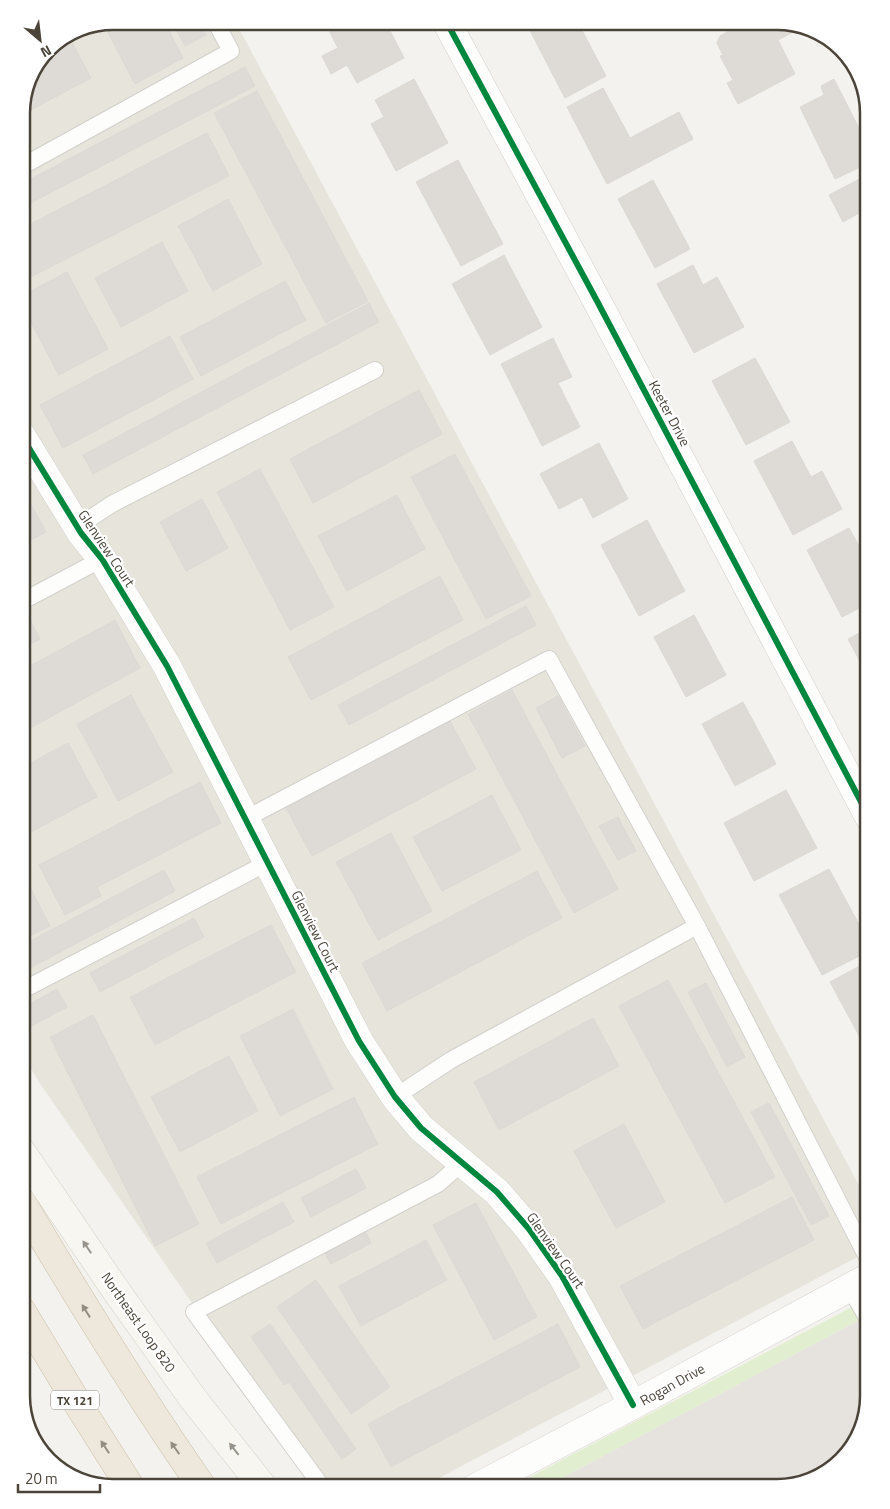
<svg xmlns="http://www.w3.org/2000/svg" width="890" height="1509" font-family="'Titillium Web',sans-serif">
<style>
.residential{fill:#e7e4dc}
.green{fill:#e1eecf}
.parking{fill:#e6e3df}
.building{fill:#dedbd6;stroke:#dcd9d4}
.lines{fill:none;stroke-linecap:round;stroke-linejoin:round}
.service-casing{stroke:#d2d0cb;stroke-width:18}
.minor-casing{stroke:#d2d0cb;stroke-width:29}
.secondary-casing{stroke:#d3cfc5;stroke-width:29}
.motorway-casing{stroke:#ccbfa9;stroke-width:29}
.service{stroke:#fdfdfc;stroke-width:16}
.minor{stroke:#fdfdfc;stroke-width:28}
.secondary{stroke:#f7f6f1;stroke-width:28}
.motorway{stroke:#ede8db;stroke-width:28}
.cycleway-casing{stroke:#fff;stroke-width:9}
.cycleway{stroke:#00873e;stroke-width:6}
.oneway{fill:#98948c}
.oneway2{fill:#948e82}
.labels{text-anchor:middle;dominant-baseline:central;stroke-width:4.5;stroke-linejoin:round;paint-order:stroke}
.shield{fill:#fff;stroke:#817c74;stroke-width:1}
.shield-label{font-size:12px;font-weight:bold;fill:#4b4439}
.street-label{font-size:14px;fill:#4b4439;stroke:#fff}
.rim{fill:none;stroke:#4b4439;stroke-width:2.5}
</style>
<rect width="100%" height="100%" fill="#f4f2ee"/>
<polygon class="residential" points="113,21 235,21 869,1204 869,1251 420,1488 320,1488 41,1085 21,1053 21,107 48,48 78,28"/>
<polygon class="green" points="869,1298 869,1315 543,1488 509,1488"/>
<polygon class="parking" points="869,1315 869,1396 853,1447 817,1478 777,1488 543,1488"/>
<g class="building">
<polygon points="113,21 164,21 183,58 135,84 103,23"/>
<polygon points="172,21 199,21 206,35 185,46"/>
<polygon points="324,21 385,21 404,58 357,83 347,65 331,74 322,56 338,48"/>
<polygon points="525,21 577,21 606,76 565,98"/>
<polygon points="747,21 783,21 801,28 778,40 795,74 738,104 727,83 733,80 720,56 723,55 717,43 720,36"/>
<polygon points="68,35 91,78 21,115 21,107 48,48"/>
<polygon points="245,67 255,86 21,208 21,184"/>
<polygon points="414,79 448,143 396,171 371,124 384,117 375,100"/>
<polygon points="834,79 869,148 869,163 835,179 800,107 824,95 821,86"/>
<polygon points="603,88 630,138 679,112 693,139 607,184 567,107"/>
<polygon points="257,91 368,301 326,323 214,113"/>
<polygon points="207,133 229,176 21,282 21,229"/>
<polygon points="458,160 503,244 461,266 416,182"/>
<polygon points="869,174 869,231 859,213 843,222 829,195"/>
<polygon points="653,180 690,249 655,268 618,199"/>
<polygon points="228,199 262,264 213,291 178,226"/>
<polygon points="162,242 188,291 121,327 95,278"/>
<polygon points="504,255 542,327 490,355 452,284"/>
<polygon points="693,265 703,285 717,277 744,327 694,353 657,284"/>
<polygon points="67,272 108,349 59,375 21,304 21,296"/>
<polygon points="285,281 306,320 201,376 180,337"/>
<polygon points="369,303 379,322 93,474 83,455"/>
<polygon points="170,336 193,379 63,448 40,405"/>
<polygon points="553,338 572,377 558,383 580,427 542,446 501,364"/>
<polygon points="755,358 790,422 746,445 712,381"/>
<polygon points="419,390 442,434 313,503 290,459"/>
<polygon points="792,441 811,477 822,471 842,509 793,535 754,461"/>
<polygon points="599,443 628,499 593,518 582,497 559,509 540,474"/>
<polygon points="455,454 531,596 486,619 411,477"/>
<polygon points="260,469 334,607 290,630 217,492"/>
<polygon points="21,486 46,532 21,545"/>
<polygon points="397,495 425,549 347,591 318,536"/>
<polygon points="202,499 228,548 186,571 160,522"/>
<polygon points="647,520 685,591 639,616 601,545"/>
<polygon points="849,528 869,564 869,603 842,617 807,550"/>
<polygon points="440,576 463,620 311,700 288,657"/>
<polygon points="526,606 536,625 349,725 338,705"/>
<polygon points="694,615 726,675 686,697 654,637"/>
<polygon points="30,620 40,639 21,649 21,624"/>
<polygon points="115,620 140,668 21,733 21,671"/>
<polygon points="869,628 869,678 848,639"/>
<polygon points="512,690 618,889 574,913 468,714"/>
<polygon points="131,695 173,772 118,801 77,724"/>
<polygon points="558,696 585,746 562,758 536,708"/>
<polygon points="743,702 776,764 735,786 702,724"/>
<polygon points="450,721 476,769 312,856 286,808"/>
<polygon points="68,743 97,797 21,837 21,768"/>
<polygon points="200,782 221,823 97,887 101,896 65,915 39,865"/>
<polygon points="786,790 817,848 754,881 724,823"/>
<polygon points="492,795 521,850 442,891 413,837"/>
<polygon points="618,817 636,851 618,860 599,826"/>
<polygon points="391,833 432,911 378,940 336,862"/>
<polygon points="829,869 869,943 869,951 822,975 779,895"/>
<polygon points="21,870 50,926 21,940"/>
<polygon points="164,870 175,891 28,969 21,956 21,946"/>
<polygon points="537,871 562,918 387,1011 362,963"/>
<polygon points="194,918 204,937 100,992 90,973"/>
<polygon points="271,925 296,972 155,1045 130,997"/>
<polygon points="869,961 869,1054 830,982"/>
<polygon points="668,980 775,1177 725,1203 619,1006"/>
<polygon points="706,983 745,1057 727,1067 688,992"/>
<polygon points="57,989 67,1007 30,1027 21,1009"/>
<polygon points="293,1009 333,1089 280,1116 240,1036"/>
<polygon points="93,1015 199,1224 155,1246 50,1037"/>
<polygon points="593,1018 619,1066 499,1130 474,1082"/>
<polygon points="229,1056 258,1111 180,1152 151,1097"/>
<polygon points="354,1097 378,1144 221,1224 197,1177"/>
<polygon points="769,1103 829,1216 811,1225 751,1112"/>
<polygon points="624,1124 665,1202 616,1228 574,1151"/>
<polygon points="356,1169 366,1188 311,1217 301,1198"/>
<polygon points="792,1197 814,1240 643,1329 620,1286"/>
<polygon points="283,1202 294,1222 217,1263 206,1243"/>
<polygon points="476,1203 537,1317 494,1340 433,1225"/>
<polygon points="364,1228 371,1243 331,1264 323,1250"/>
<polygon points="426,1240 447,1280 361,1326 339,1286"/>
<polygon points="316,1280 390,1387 351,1414 277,1307"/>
<polygon points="270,1324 356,1449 342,1459 289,1382 284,1385 251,1337"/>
<polygon points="558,1324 580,1367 391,1467 368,1424"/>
</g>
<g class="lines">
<defs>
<g id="service">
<polyline points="21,167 231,51 215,21"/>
<polyline points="77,527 112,504 375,370"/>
<polyline points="21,602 102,559"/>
<polyline points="245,819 549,659 697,926 451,1060 395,1097"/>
<polyline points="697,926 869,1261"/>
<polyline points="21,991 267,863"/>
<polyline points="849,1286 869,1321"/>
<polyline points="323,1488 194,1312 438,1184 462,1163"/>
</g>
<g id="minor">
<polyline points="446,21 597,301 869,817"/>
<polyline points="21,435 81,533 102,559 167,666 359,1041 395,1097 421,1128 497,1192 529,1229 562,1276 633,1405"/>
<polyline points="475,1488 633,1405 869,1277"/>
</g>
<polyline id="secondary" points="21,1151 117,1292 194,1400 264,1488"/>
<g id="motorway">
<path d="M21,1201c58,98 117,194 182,287"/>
<polyline points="21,1310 81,1409 131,1488"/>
</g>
</defs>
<use href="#service" class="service-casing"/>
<use href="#minor" class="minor-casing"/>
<use href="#secondary" class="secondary-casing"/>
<use href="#motorway" class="motorway-casing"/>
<use href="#service" class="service"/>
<use href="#minor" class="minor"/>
<use href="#secondary" class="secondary"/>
<use href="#motorway" class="motorway"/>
<defs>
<g id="cycleway">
<polyline points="446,21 597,301 869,817"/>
<polyline points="21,435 81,533 102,559 167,666 359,1041 395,1097 421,1128 497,1192 529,1229 562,1276 633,1405"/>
</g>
</defs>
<use href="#cycleway" class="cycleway-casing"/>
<use href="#cycleway" class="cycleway"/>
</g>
<defs><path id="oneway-solid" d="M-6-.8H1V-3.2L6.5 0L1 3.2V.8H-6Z" transform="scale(1.25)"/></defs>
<g class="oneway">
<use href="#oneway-solid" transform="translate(87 1247) rotate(-124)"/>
<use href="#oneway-solid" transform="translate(234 1449) rotate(-128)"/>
</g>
<g class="oneway2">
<use href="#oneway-solid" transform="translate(86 1311) rotate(-122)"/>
<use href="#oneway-solid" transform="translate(105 1447) rotate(-123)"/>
<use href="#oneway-solid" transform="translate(175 1448) rotate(-125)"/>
</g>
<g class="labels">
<rect class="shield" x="51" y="1390.5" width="48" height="19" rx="4"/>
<g class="shield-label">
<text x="75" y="1400">TX 121</text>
</g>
<g class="street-label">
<text transform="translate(670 413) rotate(62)">Keeter Drive</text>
<text transform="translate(107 548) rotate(56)">Glenview Court</text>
<text transform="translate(316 931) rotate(63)">Glenview Court</text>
<text transform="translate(556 1250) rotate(55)">Glenview Court</text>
<text transform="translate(139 1322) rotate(55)">Northeast Loop 820</text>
<text transform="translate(672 1384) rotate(-29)">Rogan Drive</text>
</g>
</g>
<path d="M0 0H890V1509H0ZM113 30H777A83 83 0 0 1 860 113V1396A83 83 0 0 1 777 1479H113A83 83 0 0 1 30 1396V113A83 83 0 0 1 113 30Z" fill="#fff" fill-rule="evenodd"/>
<path class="rim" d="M113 30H777A83 83 0 0 1 860 113V1396A83 83 0 0 1 777 1479H113A83 83 0 0 1 30 1396V113A83 83 0 0 1 113 30Z"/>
<g transform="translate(40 40) rotate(152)" stroke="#ffffff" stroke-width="4" paint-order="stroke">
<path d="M0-4L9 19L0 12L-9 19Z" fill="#4b4439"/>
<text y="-8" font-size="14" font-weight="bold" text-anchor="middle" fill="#4b4439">N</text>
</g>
<path d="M18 1484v8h82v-8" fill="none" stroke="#4b4439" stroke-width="2.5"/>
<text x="25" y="1484" font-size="15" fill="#4b4439" stroke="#ffffff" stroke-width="4" paint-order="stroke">20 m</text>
</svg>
